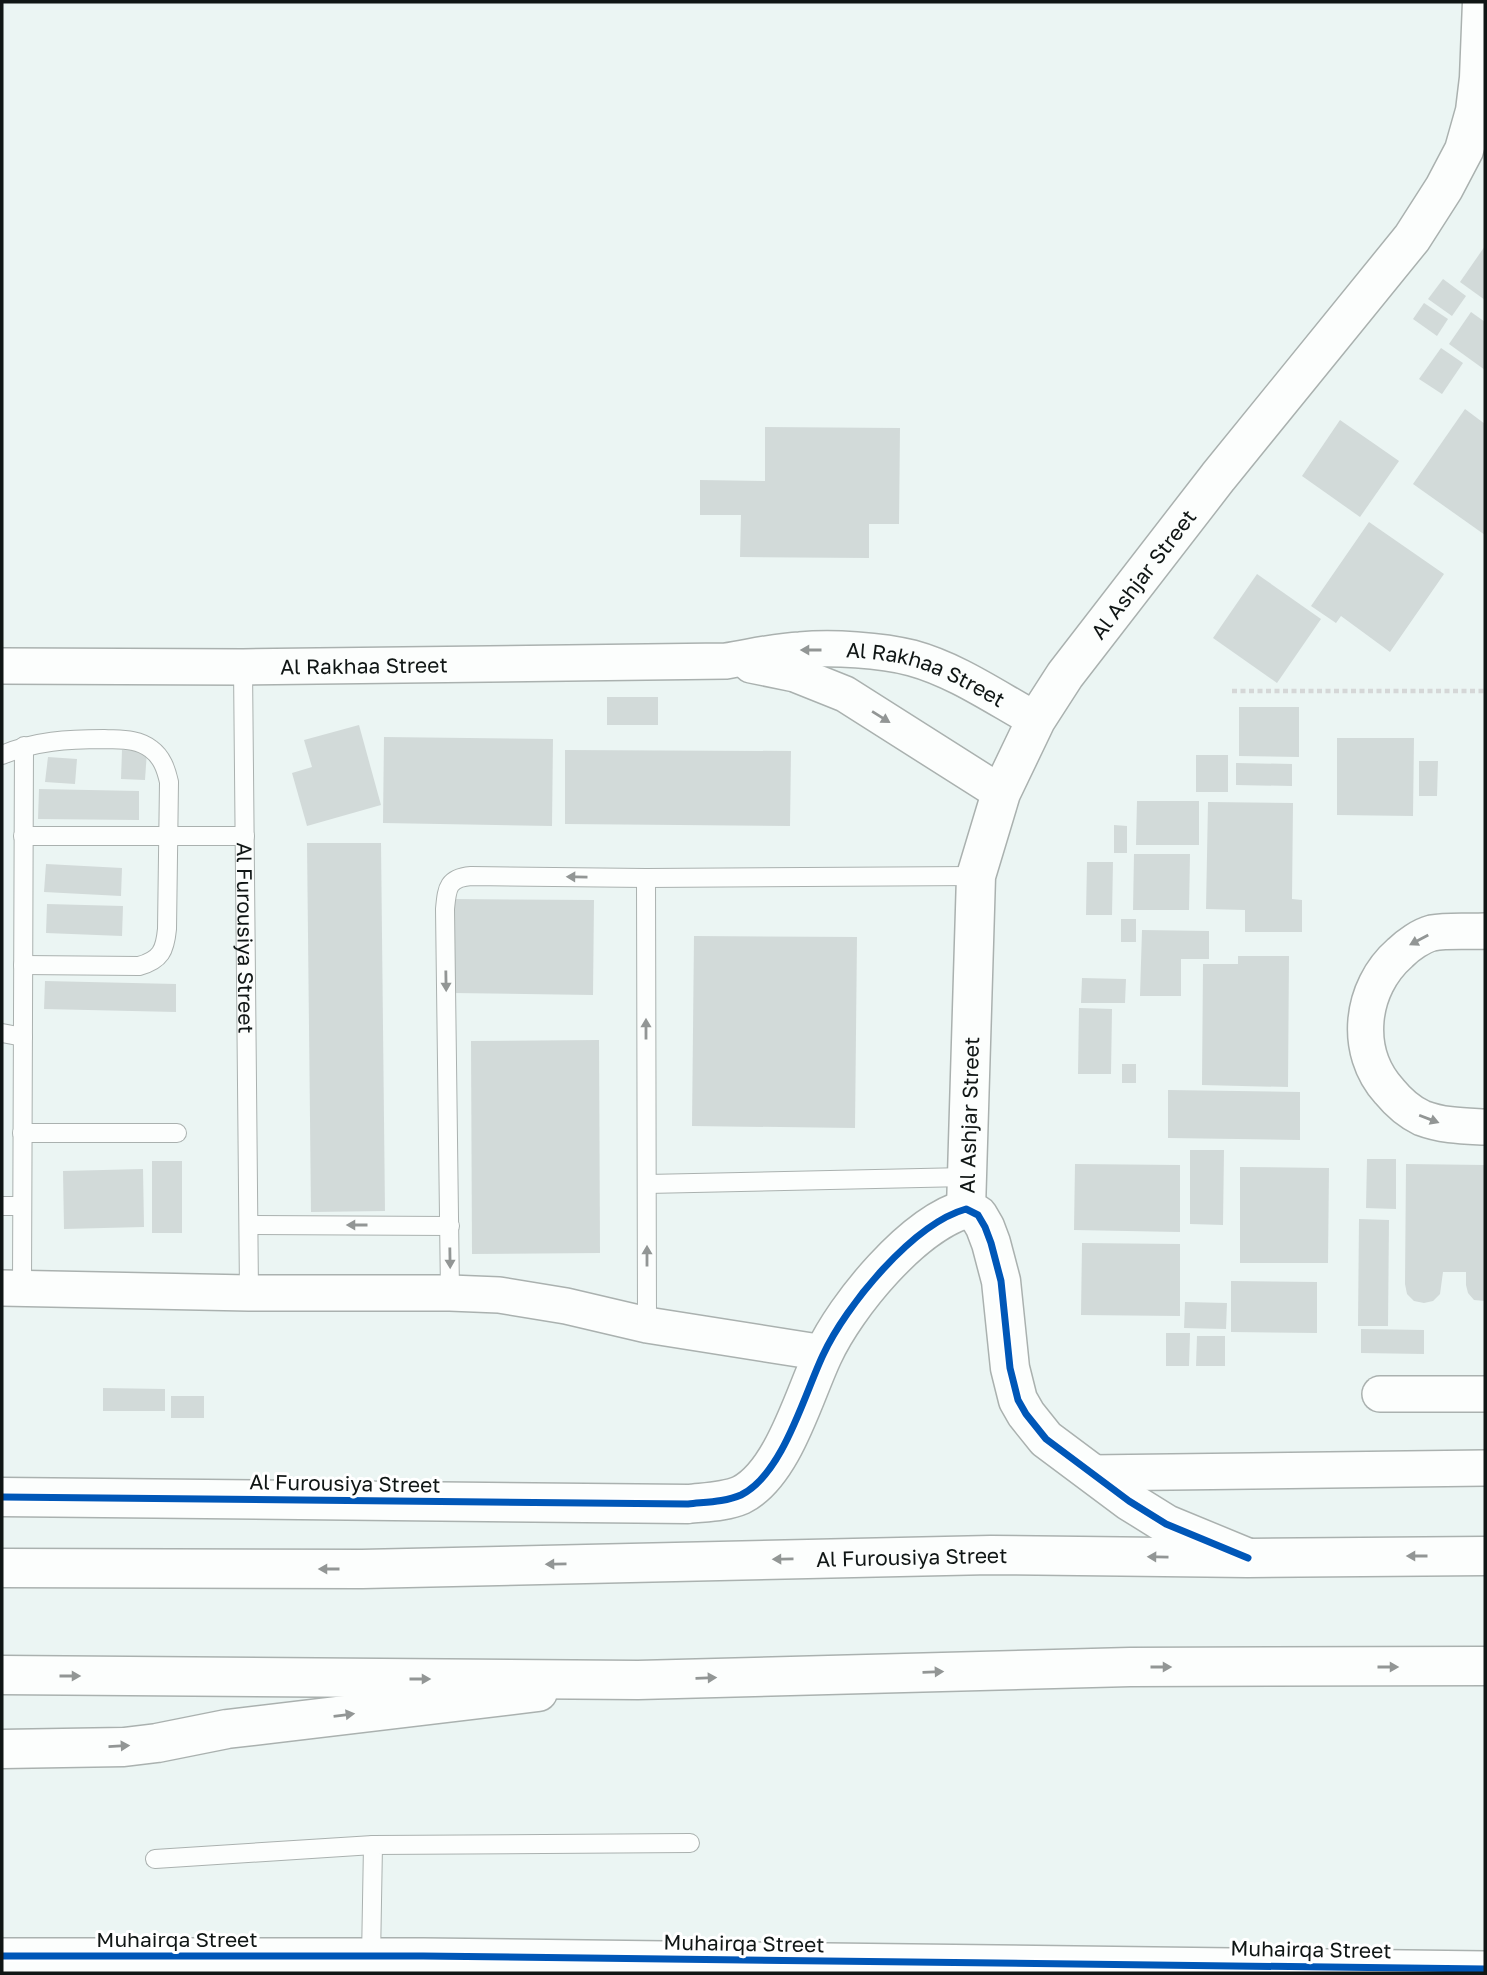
<svg xmlns="http://www.w3.org/2000/svg" width="1487" height="1975" font-family="'Golos Text',sans-serif">
<style>
.building{fill:#d2dad9}
.lines{fill:none;stroke-linecap:round;stroke-linejoin:round}
.lane-casing{stroke:#aab1af;stroke-width:20}
.street-casing{stroke:#aab1af;stroke-width:38}
.secondary-casing{stroke:#aab1af;stroke-width:41}
.highway-casing{stroke:#aab1af;stroke-width:41}
.path{stroke:#d5d7d7;stroke-width:4.5;stroke-dasharray:5 3.5;stroke-linecap:butt}
.lane{stroke:#fcfefd;stroke-width:18}
.street{stroke:#fcfefd;stroke-width:35}
.secondary{stroke:#fcfefd;stroke-width:38}
.highway{stroke:#fcfefd;stroke-width:38}
.cycleway-casing{stroke:#fff;stroke-width:11}
.cycleway{stroke:#0057b8;stroke-width:7}
.oneway{fill:#929695}
.labels{text-anchor:middle;dominant-baseline:central;stroke-width:6;stroke-linejoin:round;paint-order:stroke}
.street-label{font-size:21px;fill:#101615;stroke:#fff}
</style>
<rect width="100%" height="100%" fill="#ebf5f3"/>
<g class="building">
<polygon points="1485,246 1485,300 1460,282"/>
<polygon points="1443,279 1466,296 1452,316 1428,299"/>
<polygon points="1424,303 1448,319 1437,336 1413,319"/>
<polygon points="1471,312 1485,322 1485,370 1449,344"/>
<polygon points="1441,348 1463,363 1442,394 1419,379"/>
<polygon points="1465,409 1485,424 1485,535 1413,484"/>
<polygon points="1340,420 1399,461 1360,517 1302,476"/>
<polygon points="765,427 900,428 899,524 869,524 869,558 740,557 741,515 700,515 700,480 765,481"/>
<polygon points="1369,522 1444,574 1390,652 1341,616 1336,623 1311,606"/>
<polygon points="1257,574 1321,619 1277,683 1213,638"/>
<rect x="607" y="697" width="51" height="28"/>
<polygon points="1239,707 1299,707 1299,757 1239,756"/>
<polygon points="359,725 381,805 307,826 292,773 312,767 304,740"/>
<polygon points="384,737 553,739 552,826 383,823"/>
<polygon points="1337,738 1414,738 1413,816 1337,815"/>
<polygon points="122,750 147,751 145,780 121,779"/>
<polygon points="565,750 791,751 790,826 565,824"/>
<rect x="1196" y="755" width="32" height="37"/>
<polygon points="48,757 77,759 75,784 45,782"/>
<polygon points="1419,761 1438,761 1437,796 1419,796"/>
<polygon points="1236,763 1292,764 1292,786 1236,785"/>
<polygon points="39,789 139,791 139,820 38,819"/>
<polygon points="1137,801 1199,801 1199,845 1136,845"/>
<polygon points="1208,802 1293,803 1292,899 1302,900 1302,932 1245,932 1245,910 1206,909"/>
<polygon points="1114,825 1127,826 1127,853 1114,853"/>
<polygon points="307,843 381,843 385,1211 311,1212"/>
<polygon points="1134,854 1190,854 1189,910 1133,910"/>
<polygon points="1087,862 1113,862 1112,915 1086,915"/>
<polygon points="46,864 122,868 121,896 44,892"/>
<polygon points="454,899 594,900 593,995 453,993"/>
<polygon points="47,904 123,906 122,936 46,933"/>
<rect x="1121" y="919" width="15" height="23"/>
<polygon points="1142,930 1209,931 1209,959 1181,959 1181,996 1140,996"/>
<polygon points="694,936 857,937 855,1128 692,1126"/>
<polygon points="1238,956 1289,956 1288,1087 1202,1085 1203,964 1238,964"/>
<polygon points="1082,978 1126,979 1125,1003 1081,1003"/>
<polygon points="45,981 176,984 176,1012 44,1009"/>
<polygon points="1079,1008 1112,1009 1111,1074 1078,1074"/>
<polygon points="599,1040 600,1253 472,1254 471,1041"/>
<rect x="1122" y="1064" width="14" height="19"/>
<polygon points="1168,1090 1300,1092 1300,1140 1168,1138"/>
<polygon points="1190,1150 1224,1150 1223,1225 1190,1224"/>
<polygon points="1367,1159 1396,1159 1396,1209 1366,1208"/>
<rect x="152" y="1161" width="30" height="72"/>
<polygon points="1075,1164 1180,1165 1180,1232 1074,1230"/>
<polygon points="1406,1164 1485,1165 1485,1301 1474,1300 1468,1293 1466,1285 1466,1272 1443,1272 1440,1294 1433,1301 1424,1303 1414,1301 1407,1294 1405,1284"/>
<polygon points="1240,1167 1329,1168 1328,1263 1240,1263"/>
<polygon points="143,1169 144,1227 64,1229 63,1171"/>
<polygon points="1359,1219 1389,1220 1388,1326 1358,1326"/>
<polygon points="1082,1243 1180,1244 1180,1316 1081,1315"/>
<polygon points="1231,1281 1317,1282 1317,1333 1231,1332"/>
<polygon points="1185,1302 1227,1303 1226,1329 1184,1328"/>
<polygon points="1361,1329 1424,1330 1424,1354 1361,1353"/>
<polygon points="1166,1333 1190,1333 1189,1366 1166,1366"/>
<polygon points="1197,1336 1225,1336 1225,1366 1196,1366"/>
<polygon points="103,1388 165,1389 165,1411 103,1411"/>
<rect x="171" y="1396" width="33" height="22"/>
</g>
<g class="lines">
<defs>
<g id="lane">
<path id="s1" d="M243,667l6,626"/>
<path d="M2,755c33,-14 66,-16 102,-16 16,1 33,-1 47,10 11,8 15,20 18,33l-2,147c-2,21 -6,31 -28,37l-116,-1"/>
<polyline points="23,836 245,836"/>
<polyline points="646,878 647,1325"/>
<polyline points="2,1033 23,1037"/>
<polyline points="22,1133 177,1133"/>
<polyline points="647,1184 966,1177"/>
<polyline points="2,1206 22,1206"/>
<polyline points="249,1225 450,1226"/>
<polyline points="22,1288 24,746"/>
<path d="M450,1293l-5,-384c2,-20 2,-31 26,-33l175,2 330,-2"/>
<polyline points="155,1859 373,1845"/>
<polyline points="371,1958 373,1845 690,1843"/>
</g>
<g id="street">
<polyline points="751,665 795,674 845,694 1001,793"/>
<path id="s2" d="M2,666l241,1 483,-6c25,-4 50,-10 74,-11 32,-3 81,0 112,8 44,12 84,40 124,62"/>
<path d="M1485,931c-17,1 -37,-1 -53,2 -11,3 -24,12 -32,20 -40,35 -47,98 -11,138 9,11 20,21 33,27 21,8 42,8 63,9"/>
<polyline points="2,1288 249,1293 450,1293 499,1295 566,1306 647,1325 824,1353"/>
<polyline points="1380,1394 1485,1394"/>
<polyline points="1090,1473 1485,1468"/>
<polyline points="2,1956 423,1956 1485,1969"/>
</g>
<g id="secondary">
<path id="s3" d="M966,1209l10,-333 25,-83 35,-73 29,-45 153,-198 194,-239 32,-50 20,-38 11,-39 4,-33 3,-76"/>
<path d="M2,1497l686,7c18,-2 37,-2 53,-9 42,-21 63,-100 82,-140 23,-50 90,-131 143,-146l12,6 7,12 6,16 10,38 9,87 8,32 8,14 20,25 83,62 37,23 80,33"/>
<polyline points="2,1749 124,1747 157,1743 227,1729 538,1692"/>
</g>
<g id="highway">
<path id="s4" d="M2,1568l360,1 629,-14 257,3 237,-2"/>
<polyline points="2,1675 638,1680 1130,1667 1485,1666"/>
</g>
</defs>
<use href="#lane" class="lane-casing"/>
<use href="#street" class="street-casing"/>
<use href="#secondary" class="secondary-casing"/>
<use href="#highway" class="highway-casing"/>
<polyline class="path" points="1232,691 1485,691"/>
<use href="#lane" class="lane"/>
<use href="#street" class="street"/>
<use href="#secondary" class="secondary"/>
<use href="#highway" class="highway"/>
<defs>
<g id="cycleway">
<path d="M2,1497l686,7c18,-2 37,-2 53,-9 42,-21 63,-100 82,-140 23,-50 90,-131 143,-146l12,6 7,12 6,16 10,38 9,87 8,32 8,14 20,25 83,62 37,23 82,34"/>
<polyline points="2,1956 423,1956 1485,1969"/>
</g>
</defs>
<use href="#cycleway" class="cycleway-casing"/>
<use href="#cycleway" class="cycleway"/>
</g>
<defs><path id="oneway-solid" d="M-6-.8H1V-3.2L6.5 0L1 3.2V.8H-6Z" transform="scale(1.75)"/></defs>
<g class="oneway">
<use href="#oneway-solid" transform="translate(811 650) rotate(-180)"/>
<use href="#oneway-solid" transform="translate(881 717) rotate(32)"/>
<use href="#oneway-solid" transform="translate(577 877) rotate(-179)"/>
<use href="#oneway-solid" transform="translate(1419 940) rotate(152)"/>
<use href="#oneway-solid" transform="translate(446 981) rotate(89)"/>
<use href="#oneway-solid" transform="translate(646 1029) rotate(-90)"/>
<use href="#oneway-solid" transform="translate(1429 1119) rotate(21)"/>
<use href="#oneway-solid" transform="translate(357 1225) rotate(-180)"/>
<use href="#oneway-solid" transform="translate(647 1256) rotate(-90)"/>
<use href="#oneway-solid" transform="translate(450 1258) rotate(89)"/>
<use href="#oneway-solid" transform="translate(1417 1556) rotate(180)"/>
<use href="#oneway-solid" transform="translate(1158 1557) rotate(-179)"/>
<use href="#oneway-solid" transform="translate(783 1559) rotate(179)"/>
<use href="#oneway-solid" transform="translate(556 1564) rotate(179)"/>
<use href="#oneway-solid" transform="translate(329 1569) rotate(-180)"/>
<use href="#oneway-solid" transform="translate(1161 1667)"/>
<use href="#oneway-solid" transform="translate(1388 1667)"/>
<use href="#oneway-solid" transform="translate(933 1672) rotate(-2)"/>
<use href="#oneway-solid" transform="translate(70 1676)"/>
<use href="#oneway-solid" transform="translate(706 1678) rotate(-2)"/>
<use href="#oneway-solid" transform="translate(420 1679)"/>
<use href="#oneway-solid" transform="translate(344 1715) rotate(-7)"/>
<use href="#oneway-solid" transform="translate(119 1746) rotate(-3)"/>
</g>
<g class="labels">
<g class="street-label">
<text stroke="none"><textPath href="#s3" startOffset="682">Al Ashjar Street</textPath></text>
<text stroke="none"><textPath href="#s2" startOffset="362">Al Rakhaa Street</textPath></text>
<text stroke="none"><textPath href="#s2" startOffset="929">Al Rakhaa Street</textPath></text>
<text stroke="none"><textPath href="#s1" startOffset="271">Al Furousiya Street</textPath></text>
<text stroke="none"><textPath href="#s3" startOffset="94">Al Ashjar Street</textPath></text>
<text transform="translate(345 1483) rotate(1)">Al Furousiya Street</text>
<text stroke="none"><textPath href="#s4" startOffset="910">Al Furousiya Street</textPath></text>
<text x="177" y="1939">Muhairqa Street</text>
<text transform="translate(744 1943) rotate(1)">Muhairqa Street</text>
<text transform="translate(1311 1949) rotate(1)">Muhairqa Street</text>
</g>
</g>
<rect width="1487" height="1975" fill="none" stroke="#101615" stroke-width="7"/>
</svg>
